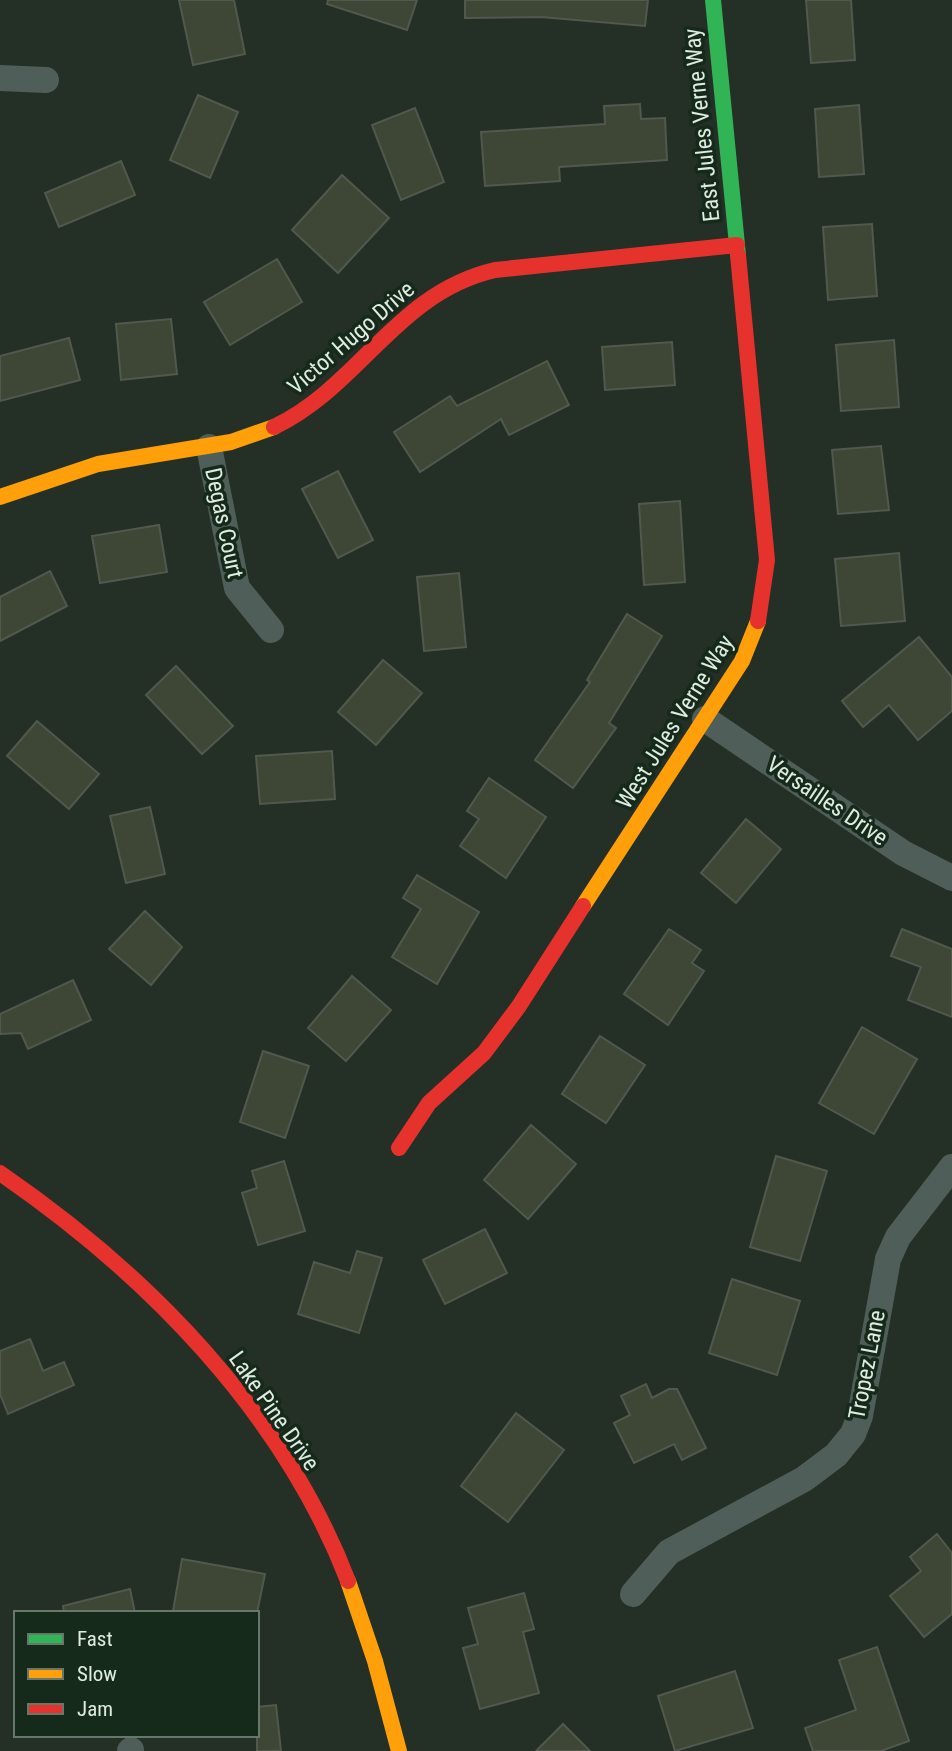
<svg xmlns="http://www.w3.org/2000/svg" width="952" height="1751" font-family="'Roboto Condensed',sans-serif">
<style>
.building{fill:#3e4635;stroke:#51584e;stroke-width:2}
.lines{fill:none;stroke-linecap:round;stroke-linejoin:round}
.street{stroke:#505e5a;stroke-width:26}
.fast{stroke:#30b455;stroke-width:16}
.slow{stroke:#ff9f0a;stroke-width:16}
.jam{stroke:#e5322d;stroke-width:16}
.labels{text-anchor:middle;dominant-baseline:central;stroke-width:7;stroke-linejoin:round;paint-order:stroke}
.street-label{font-size:23px;fill:#dfece1;stroke:#152a1a}
</style>
<rect width="100%" height="100%" fill="#242f26"/>
<g class="building">
<polygon points="179,0 234,0 245,54 193,65"/>
<polygon points="328,0 417,0 407,30 327,4"/>
<polygon points="465,0 648,0 645,26 541,17 465,18"/>
<polygon points="806,0 851,0 855,60 811,63"/>
<polygon points="198,95 238,112 210,178 170,160"/>
<polygon points="640,104 641,119 665,118 667,160 559,167 560,181 485,186 481,132 605,124 604,106"/>
<polygon points="859,105 864,174 819,177 815,109"/>
<polygon points="415,108 444,182 401,200 372,125"/>
<polygon points="121,161 135,195 59,227 45,193"/>
<polygon points="342,175 389,218 338,273 292,230"/>
<polygon points="872,224 877,296 828,300 823,227"/>
<polygon points="277,259 302,302 230,345 204,302"/>
<polygon points="171,319 177,374 121,380 116,324"/>
<polygon points="69,338 80,380 0,401 0,356"/>
<polygon points="894,340 899,407 841,411 836,345"/>
<polygon points="672,342 675,385 605,390 602,347"/>
<polygon points="547,361 569,405 509,435 501,419 420,472 394,432 450,396 457,406"/>
<polygon points="881,446 889,510 838,514 832,450"/>
<polygon points="338,471 373,540 338,558 302,489"/>
<polygon points="680,501 685,582 644,585 639,504"/>
<polygon points="159,525 167,572 100,583 92,536"/>
<polygon points="899,553 905,621 841,626 835,559"/>
<polygon points="50,571 67,606 0,641 0,597"/>
<polygon points="459,573 466,647 424,651 417,577"/>
<polygon points="627,614 662,636 609,723 616,728 573,788 535,760 590,682 587,680"/>
<polygon points="919,637 952,677 952,711 918,740 889,705 863,727 842,701"/>
<polygon points="383,660 422,693 376,745 338,712"/>
<polygon points="176,666 233,726 202,754 146,695"/>
<polygon points="37,721 99,774 69,809 7,756"/>
<polygon points="332,751 335,799 260,804 256,756"/>
<polygon points="489,778 546,817 506,878 460,846 479,819 467,811"/>
<polygon points="150,807 165,874 126,883 110,816"/>
<polygon points="746,819 781,849 736,903 701,873"/>
<polygon points="417,875 479,912 437,984 392,957 421,909 403,898"/>
<polygon points="145,911 182,947 151,985 109,949"/>
<polygon points="669,929 701,950 692,963 704,971 668,1025 624,994"/>
<polygon points="902,929 952,949 952,1017 908,1000 921,967 891,956"/>
<polygon points="352,976 391,1010 346,1061 308,1028"/>
<polygon points="73,980 91,1020 28,1049 21,1033 0,1034 0,1014"/>
<polygon points="862,1027 917,1059 874,1134 819,1103"/>
<polygon points="600,1036 645,1065 606,1123 562,1094"/>
<polygon points="263,1051 309,1066 285,1138 240,1122"/>
<polygon points="531,1125 576,1164 528,1219 484,1180"/>
<polygon points="776,1156 827,1171 800,1261 750,1247"/>
<polygon points="284,1161 305,1231 258,1245 242,1193 257,1188 252,1171"/>
<polygon points="485,1229 507,1273 445,1304 423,1260"/>
<polygon points="357,1251 382,1258 359,1333 298,1314 314,1262 350,1273"/>
<polygon points="732,1279 800,1301 777,1375 709,1353"/>
<polygon points="30,1339 43,1371 64,1362 74,1385 8,1414 0,1394 0,1351"/>
<polygon points="646,1384 652,1398 669,1389 677,1389 706,1448 682,1460 674,1444 634,1463 614,1423 630,1415 621,1396"/>
<polygon points="516,1413 564,1450 508,1522 461,1486"/>
<polygon points="937,1534 952,1553 952,1614 924,1637 890,1596 921,1571 910,1557"/>
<polygon points="182,1559 265,1574 257,1613 173,1611"/>
<polygon points="130,1589 135,1613 64,1613 63,1606"/>
<polygon points="524,1593 534,1629 523,1632 539,1693 480,1709 463,1648 478,1644 468,1608"/>
<polygon points="877,1647 909,1741 881,1751 813,1751 805,1728 856,1710 839,1660"/>
<polygon points="735,1671 753,1728 675,1751 658,1696"/>
<polygon points="276,1705 281,1751 257,1751 257,1707"/>
<polygon points="563,1724 590,1751 536,1751"/>
</g>
<g class="lines">
<g class="street">
<polyline points="0,78 46,80"/>
<polyline points="209,447 237,588 271,630"/>
<polyline points="705,719 903,853 952,878"/>
<polyline points="633,1594 669,1552 804,1479 836,1455 853,1434 860,1416 888,1259 898,1237 952,1167"/>
<polyline points="130,1751 131,1750"/>
</g>
<polyline class="fast" points="713,0 738,255"/>
<g class="slow">
<polyline points="0,497 98,464 231,442 274,427"/>
<polyline points="583,906 742,661 758,621"/>
<polyline points="348,1581 375,1661 399,1751"/>
</g>
<g class="jam">
<polyline points="738,255 767,560 758,621"/>
<path d="M274,427c87,-42 122,-134 221,-157l242,-25"/>
<polyline points="399,1148 429,1103 484,1053 519,1006 583,906"/>
<path d="M0,1173c147,101 283,239 348,408"/>
</g>
</g>
<g class="labels">
<g class="street-label">
<text transform="translate(702 125) rotate(-96)">East Jules Verne Way</text>
<text transform="translate(351 338) rotate(-41)">Victor Hugo Drive</text>
<text transform="translate(224 523) rotate(78)">Degas Court</text>
<text transform="translate(675 722) rotate(-58)">West Jules Verne Way</text>
<text transform="translate(827 801) rotate(34)">Versailles Drive</text>
<text transform="translate(867 1365) rotate(-79)">Tropez Lane</text>
<text transform="translate(274 1411) rotate(55)">Lake Pine Drive</text>
</g>
</g>
<rect x="14" y="1611" width="245" height="126" fill="#152a1a" stroke="#66786a" stroke-width="2"/>
<rect x="28" y="1634" width="35" height="10" fill="#30b455" stroke="#66786a" stroke-width="2"/>
<text x="77" y="1646" font-size="21" fill="#dfece1">Fast</text>
<rect x="28" y="1669" width="35" height="10" fill="#ff9f0a" stroke="#66786a" stroke-width="2"/>
<text x="77" y="1681" font-size="21" fill="#dfece1">Slow</text>
<rect x="28" y="1704" width="35" height="10" fill="#e5322d" stroke="#66786a" stroke-width="2"/>
<text x="77" y="1716" font-size="21" fill="#dfece1">Jam</text>
</svg>
